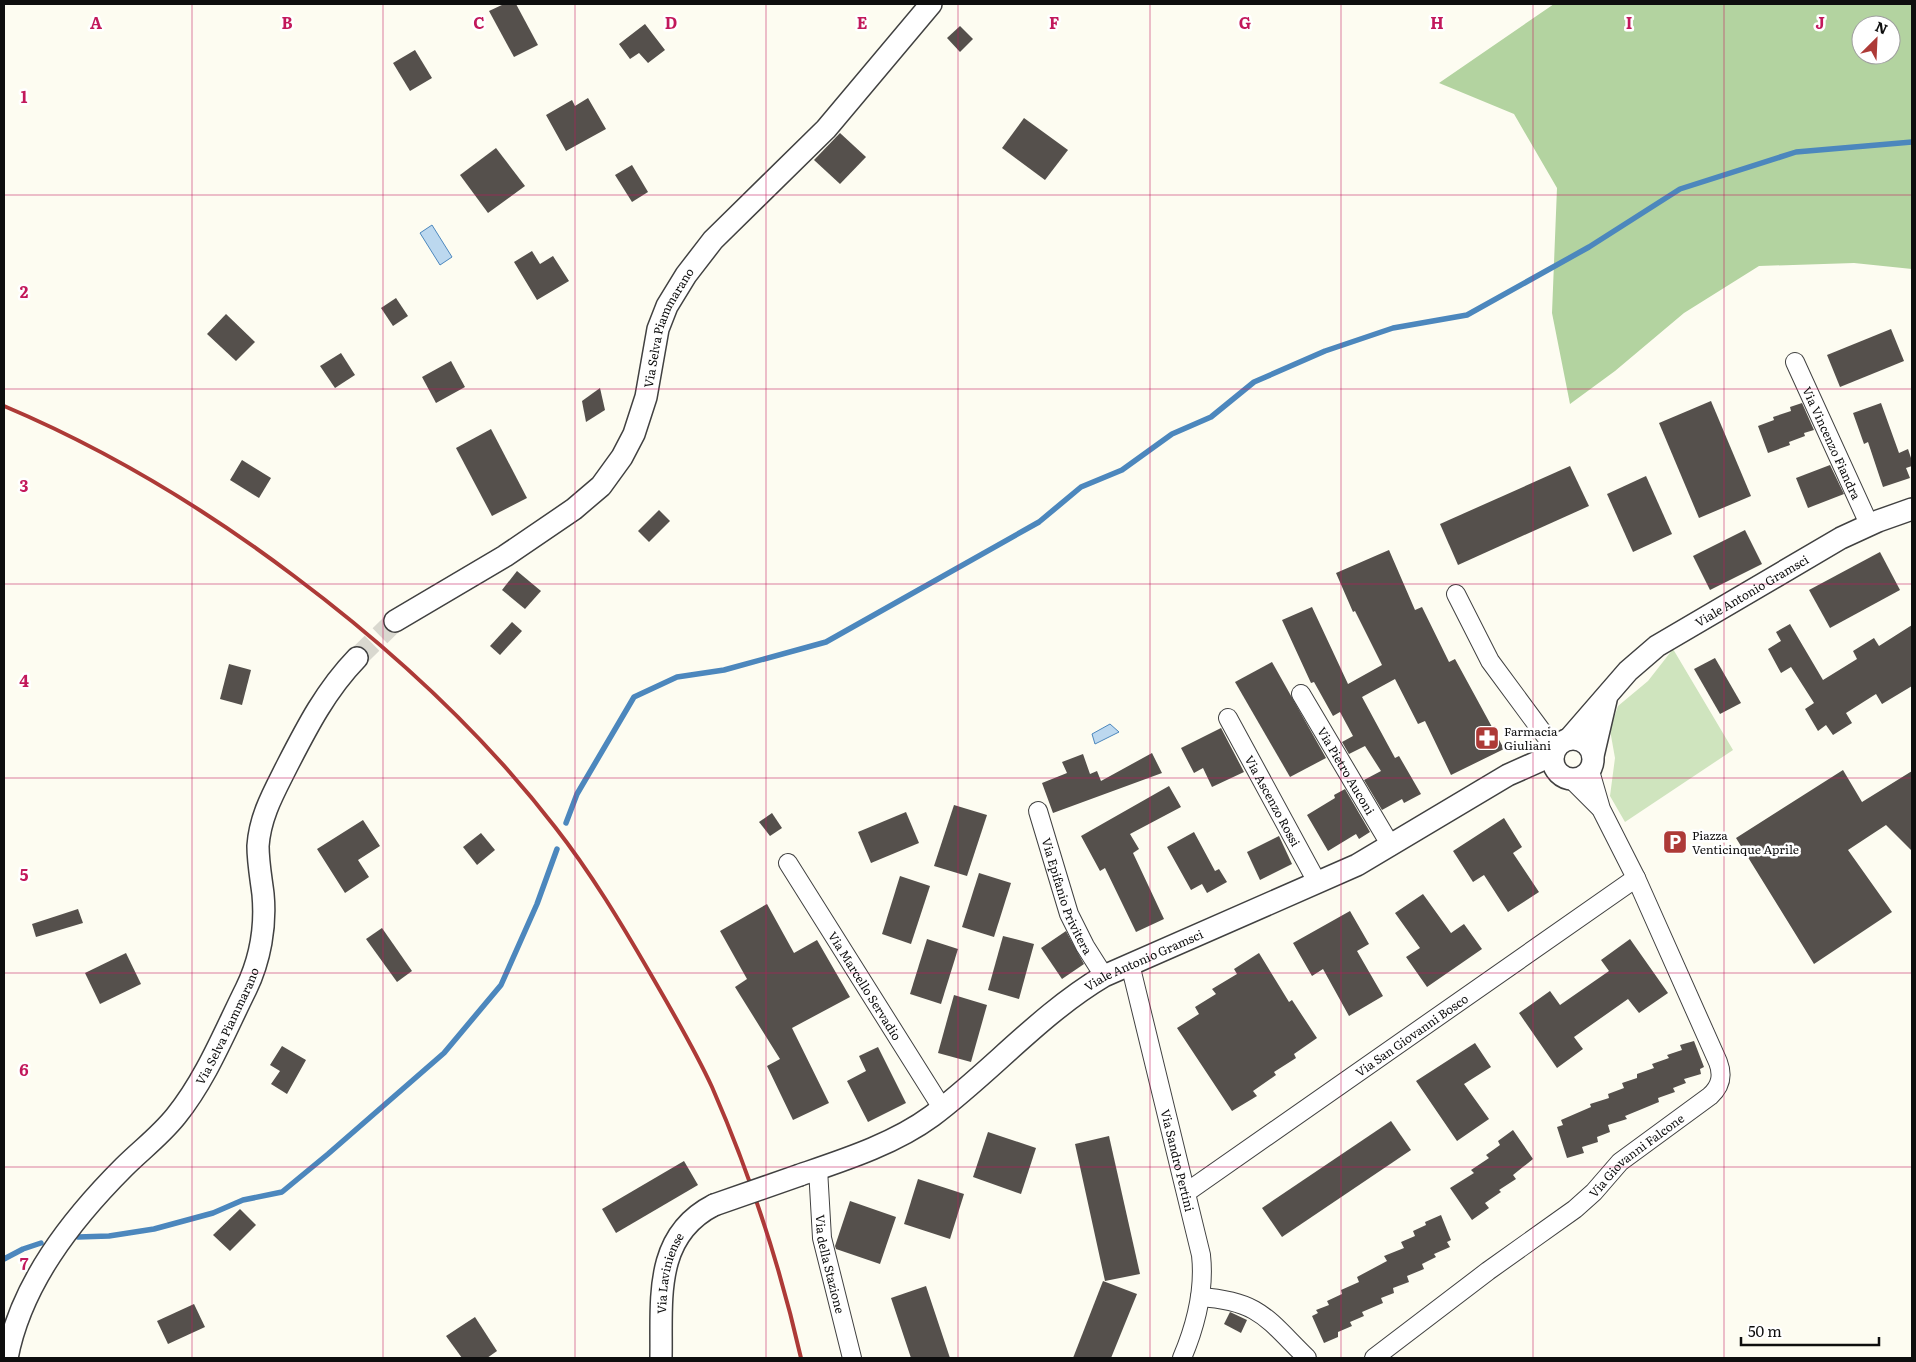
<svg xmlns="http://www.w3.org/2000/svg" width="1916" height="1362" font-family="Literata,serif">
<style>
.green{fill:#cfe4be}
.forest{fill:#b3d3a0;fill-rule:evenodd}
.water{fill:#bcd8ef;stroke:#4c87bd}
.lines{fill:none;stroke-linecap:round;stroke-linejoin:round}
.stream{stroke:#4c87bd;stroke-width:5.5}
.building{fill:#55504c}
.tertiary-tunnel{stroke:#d9d8cf;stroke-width:21;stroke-dasharray:21 11;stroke-linecap:butt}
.minor-casing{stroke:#414141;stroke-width:20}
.tertiary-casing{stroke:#414141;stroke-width:24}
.minor{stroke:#fff;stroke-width:18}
.tertiary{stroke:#fff;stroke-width:21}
.rail{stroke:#ad3a37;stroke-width:4}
.tertiary-bridge-casing{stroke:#414141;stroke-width:24;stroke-linecap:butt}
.tertiary-bridge{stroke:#fff;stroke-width:21}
.grid{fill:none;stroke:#c2185b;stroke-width:1;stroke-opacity:0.55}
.labels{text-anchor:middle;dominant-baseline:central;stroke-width:5;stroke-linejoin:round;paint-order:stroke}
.street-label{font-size:12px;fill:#0e0e0e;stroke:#fff}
.poi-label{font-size:12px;fill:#0e0e0e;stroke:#fff;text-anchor:start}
.grid-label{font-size:16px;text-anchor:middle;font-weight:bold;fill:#c2185b;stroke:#fff;stroke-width:5;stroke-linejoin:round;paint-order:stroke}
</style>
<rect width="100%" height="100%" fill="#fdfcf1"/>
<polygon class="green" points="1673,649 1733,750 1625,822 1610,796 1615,758 1610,730 1618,706 1648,681"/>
<path class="forest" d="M1554,4h358v265l-58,-6 -95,3 -75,47 -69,58 -45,33 -18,-91 5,-125 -43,-74 -75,-31zM1861,25h30v30h-30z"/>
<g class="water">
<polygon points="432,225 452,257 440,265 420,233"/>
<polygon points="1110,724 1119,732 1095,744 1092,734"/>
</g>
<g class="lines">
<g class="stream">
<polyline points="566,823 577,794 634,697 677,677 724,670 826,642 1039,522 1081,487 1122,470 1172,434 1211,417 1254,382 1325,351 1393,328 1467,315 1589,247 1680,189 1796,152 1912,142"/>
<polyline points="78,1237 109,1236 154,1229 213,1213 243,1200 282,1192 328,1154 444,1053 501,985 537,904 557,849"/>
<polyline points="4,1259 23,1249 41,1243"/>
</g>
</g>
<g class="building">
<polygon points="504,4 516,4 538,45 514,57 489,11"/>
<polygon points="645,24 665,50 648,63 639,53 630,59 619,44"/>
<polygon points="960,26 973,39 960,52 947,38"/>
<polygon points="415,50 432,78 410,91 393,63"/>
<polygon points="588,98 606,129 566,151 546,115 572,100 575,106"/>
<polygon points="1024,118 1068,150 1045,180 1002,148"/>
<polygon points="840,133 866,157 840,184 814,160"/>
<polygon points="496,148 525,186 488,213 460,175"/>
<polygon points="632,165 648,192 632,202 615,175"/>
<polygon points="532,251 540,264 553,256 569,281 537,300 514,262"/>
<polygon points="396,298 408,316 393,326 381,308"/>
<polygon points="226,314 255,342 236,361 207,334"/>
<polygon points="1891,329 1904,361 1840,387 1827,355"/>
<polygon points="341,353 355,375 335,388 320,366"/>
<polygon points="451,361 465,387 436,403 422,377"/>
<polygon points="600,388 605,410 586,422 582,401"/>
<polygon points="1711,401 1751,496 1699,518 1659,423"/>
<polygon points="1802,403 1814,430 1804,433 1805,436 1789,442 1790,445 1768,453 1758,426 1774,420 1773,417 1791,411 1790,407"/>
<polygon points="1881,403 1899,453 1908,449 1912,461 1912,466 1906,468 1910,478 1883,487 1868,442 1864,444 1853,413"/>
<polygon points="491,429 527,498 492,516 456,448"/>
<polygon points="242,460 271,478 259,498 230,480"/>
<polygon points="1830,465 1844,494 1808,508 1796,478"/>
<polygon points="1570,466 1589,506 1458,565 1440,524"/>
<polygon points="1646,476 1672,534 1633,552 1607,494"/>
<polygon points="659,510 670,521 649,542 638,531"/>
<polygon points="1745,530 1762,564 1710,590 1693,556"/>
<polygon points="1389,550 1415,610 1422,607 1449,662 1455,659 1504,749 1451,775 1425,721 1418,724 1395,679 1362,697 1395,758 1399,756 1421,794 1404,803 1402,799 1382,810 1364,780 1381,771 1365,746 1349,754 1342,742 1353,736 1340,712 1333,716 1314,682 1311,683 1282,620 1312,607 1348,684 1382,665 1355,611 1353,612 1336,573"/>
<polygon points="1880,552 1900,590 1830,628 1809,590"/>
<polygon points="517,571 541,591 525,609 502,590"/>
<polygon points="512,622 522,631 500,655 490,646"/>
<polygon points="1790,624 1823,680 1857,659 1853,651 1874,638 1879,646 1912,625 1912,686 1882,704 1876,694 1846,713 1852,723 1833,735 1826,725 1818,731 1805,709 1814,703 1791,667 1781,673 1768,649 1781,641 1776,632"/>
<polygon points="1715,658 1741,703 1720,714 1694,669"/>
<polygon points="1272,662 1326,758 1290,777 1235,682"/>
<polygon points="229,664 251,670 242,705 220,699"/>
<polygon points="1221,728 1244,772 1212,787 1203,768 1194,773 1181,748"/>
<polygon points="1152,753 1162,773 1053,813 1042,783 1067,773 1062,762 1083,754 1090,774 1097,771 1101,781"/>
<polygon points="1843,770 1862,802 1912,771 1912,851 1886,825 1848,850 1892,912 1814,964 1736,838"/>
<polygon points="1169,786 1181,807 1130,834 1139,849 1133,853 1164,919 1136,932 1105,868 1100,871 1081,836"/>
<polygon points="1345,789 1370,832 1359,839 1356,834 1328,851 1307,815 1335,798 1334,795"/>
<polygon points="954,805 987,815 967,876 934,866"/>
<polygon points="906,812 919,843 871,863 858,832"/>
<polygon points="772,813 782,828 770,836 759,822"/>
<polygon points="1504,818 1522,847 1513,853 1539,892 1508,912 1484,875 1473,882 1453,851"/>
<polygon points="363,820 380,846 358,860 369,877 345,893 317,849"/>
<polygon points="1194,832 1215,871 1219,869 1227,882 1207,893 1202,884 1191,890 1167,847"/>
<polygon points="481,833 495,850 477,865 463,847"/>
<polygon points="1279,836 1292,864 1260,880 1247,852"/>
<polygon points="979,873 1011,883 994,937 962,927"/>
<polygon points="900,876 930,886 911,944 882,934"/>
<polygon points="1423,894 1451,933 1464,924 1482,949 1427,987 1406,957 1420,948 1395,913"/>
<polygon points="767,904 794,953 817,940 850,997 792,1028 829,1103 793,1120 767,1066 780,1059 735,987 747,979 720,931"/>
<polygon points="78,909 83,923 36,937 32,924"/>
<polygon points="1350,911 1369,944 1357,951 1383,996 1349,1016 1323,969 1312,976 1293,943"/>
<polygon points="382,928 412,971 397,982 366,939"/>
<polygon points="1066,931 1084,964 1062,979 1041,948"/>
<polygon points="1003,936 1034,944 1019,999 988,990"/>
<polygon points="927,939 958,949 941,1004 910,994"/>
<polygon points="1630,939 1668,993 1639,1013 1628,999 1574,1037 1583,1049 1557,1068 1519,1013 1550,991 1560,1005 1609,971 1601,960"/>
<polygon points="126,953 141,984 100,1004 85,973"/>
<polygon points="1259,953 1289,1002 1292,1000 1317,1038 1294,1054 1296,1058 1274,1072 1276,1075 1253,1091 1257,1096 1232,1111 1177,1028 1199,1014 1195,1007 1216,994 1212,989 1237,974 1234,969"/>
<polygon points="954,995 987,1005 971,1062 938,1053"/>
<polygon points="1694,1041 1704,1067 1700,1069 1701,1074 1684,1079 1686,1083 1673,1088 1675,1092 1658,1098 1659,1102 1625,1116 1627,1119 1608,1125 1610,1132 1597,1137 1598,1142 1582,1147 1584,1153 1567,1158 1557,1127 1563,1125 1561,1120 1591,1107 1590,1104 1609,1098 1608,1094 1624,1088 1622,1083 1637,1078 1637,1074 1654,1068 1652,1064 1669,1058 1667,1055 1682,1050 1680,1045"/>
<polygon points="1475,1043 1491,1067 1464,1084 1489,1119 1457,1141 1416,1081"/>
<polygon points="282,1046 306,1060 287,1094 271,1084 280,1071 270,1065"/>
<polygon points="878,1047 906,1103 868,1122 847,1081 866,1071 859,1056"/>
<polygon points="1391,1121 1411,1150 1282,1237 1262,1208"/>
<polygon points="1513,1130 1533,1159 1513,1175 1516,1179 1499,1190 1501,1192 1485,1203 1489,1208 1472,1220 1450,1188 1474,1173 1471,1170 1489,1158 1486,1155 1500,1145 1498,1141"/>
<polygon points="988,1132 1036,1148 1021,1194 973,1177"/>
<polygon points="1109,1136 1140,1274 1105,1281 1075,1144"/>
<polygon points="684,1161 698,1185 616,1233 602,1209"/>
<polygon points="918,1179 964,1194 950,1239 904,1224"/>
<polygon points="850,1201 896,1217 880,1264 836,1249 835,1246"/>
<polygon points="240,1209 256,1225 230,1251 213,1235"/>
<polygon points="1441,1215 1451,1240 1447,1242 1450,1247 1434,1254 1436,1257 1422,1264 1424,1269 1407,1276 1409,1282 1393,1288 1394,1293 1381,1298 1383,1303 1362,1312 1364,1316 1350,1322 1352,1326 1338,1332 1338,1337 1324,1343 1312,1316 1318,1313 1316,1310 1329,1305 1327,1301 1342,1294 1341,1290 1359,1282 1357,1277 1387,1261 1384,1256 1404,1248 1401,1242 1415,1236 1413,1231 1426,1225 1425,1222"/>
<polygon points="1103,1281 1137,1294 1111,1358 1073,1358"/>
<polygon points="926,1286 950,1358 911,1358 891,1298"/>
<polygon points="194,1304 205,1327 168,1344 157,1321"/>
<polygon points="1230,1312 1247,1320 1241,1333 1224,1324"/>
<polygon points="475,1317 497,1351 487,1358 462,1358 446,1336"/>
</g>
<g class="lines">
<polyline class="tertiary-tunnel" points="357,658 395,621"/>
<defs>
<g id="minor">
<path id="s1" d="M1795,362l74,162"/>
<polyline points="1456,594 1490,661 1555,749"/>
<path id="s2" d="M1301,694l90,152"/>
<path id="s3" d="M1228,718l89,164"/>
<polyline points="1572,780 1599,807"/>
<path id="s4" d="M1038,811l31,103 16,32 19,30"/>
<path id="s5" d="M788,863l154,245"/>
<path id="s6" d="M1130,964l71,291c4,36 -5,70 -19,103"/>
<path id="s7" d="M818,1169l4,69 30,120"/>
<path id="s8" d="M1187,1192l449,-314"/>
<path d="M1200,1297c60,4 67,22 107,61"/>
<path id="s9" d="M1374,1358l114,-87 87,-62 19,-17 26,-30 90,-66c11,-10 13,-21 8,-34l-82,-184 -35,-69 -11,-38"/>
</g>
<g id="tertiary">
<path id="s10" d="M395,621l110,-65 69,-47 27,-23 21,-29 12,-23 12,-37 12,-68 9,-23 19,-31 27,-35 113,-111 105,-125"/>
<circle cx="1573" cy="759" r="20"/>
<path id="s11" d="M1569,739l59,-68 29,-25 184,-108 37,-17 34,-12"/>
<polyline points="1593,756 1606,700"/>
<path id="s12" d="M800,1175c44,-15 94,-31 132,-59 59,-44 108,-102 172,-140l253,-111 151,-90 45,-20"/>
<path id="s13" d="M7,1358c14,-74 64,-138 117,-191 17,-17 36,-31 52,-51 30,-37 49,-85 70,-127 14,-29 20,-63 17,-95 -2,-16 -5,-32 -5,-48 2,-30 16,-54 29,-80 20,-39 39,-76 70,-108"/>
<path id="s14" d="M661,1358c1,-58 -8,-122 53,-153"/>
</g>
</defs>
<use href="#minor" class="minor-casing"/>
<use href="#tertiary" class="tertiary-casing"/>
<use href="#minor" class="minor"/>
<use href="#tertiary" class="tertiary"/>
<path class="rail" d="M4,406c104,44 200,102 290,170 96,72 187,155 261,251 36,46 66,96 95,146 22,38 44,75 62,114 38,87 68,179 89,271"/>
<defs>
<polyline id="tertiary-bridge" points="714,1205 800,1175"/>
</defs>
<use href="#tertiary-bridge" class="tertiary-bridge-casing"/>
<use href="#tertiary-bridge" class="tertiary-bridge"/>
</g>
<path class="grid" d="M192,4v1354M383,4v1354M575,4v1354M766,4v1354M958,4v1354M1150,4v1354M1341,4v1354M1533,4v1354M1724,4v1354M4,195h1908M4,389h1908M4,584h1908M4,778h1908M4,973h1908M4,1167h1908"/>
<defs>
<symbol id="pharmacy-square" viewBox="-11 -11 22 22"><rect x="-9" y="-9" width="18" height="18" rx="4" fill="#ad3a37" stroke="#fff"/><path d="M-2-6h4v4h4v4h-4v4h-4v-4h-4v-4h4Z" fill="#fff"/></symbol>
<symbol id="parking-square" viewBox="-11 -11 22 22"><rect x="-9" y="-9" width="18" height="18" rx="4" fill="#ad3a37" stroke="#fff"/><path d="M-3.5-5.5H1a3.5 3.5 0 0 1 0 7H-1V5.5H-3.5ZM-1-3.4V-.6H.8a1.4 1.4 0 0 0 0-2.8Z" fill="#fff"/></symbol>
</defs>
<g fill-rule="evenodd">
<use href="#pharmacy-square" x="1473" y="724" width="28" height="28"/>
<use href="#parking-square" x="1661" y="828" width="28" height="28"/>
</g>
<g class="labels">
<g class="street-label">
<text stroke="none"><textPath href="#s10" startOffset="421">Via Selva Piammarano</textPath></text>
<text stroke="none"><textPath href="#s1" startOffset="89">Via Vincenzo Fiandra</textPath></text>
<text stroke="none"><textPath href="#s11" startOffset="238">Viale Antonio Gramsci</textPath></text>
<text stroke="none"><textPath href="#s2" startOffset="89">Via Pietro Auconi</textPath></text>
<text stroke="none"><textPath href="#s3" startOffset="94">Via Ascenzo Rossi</textPath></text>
<text stroke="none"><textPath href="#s4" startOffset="90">Via Epifanio Privitera</textPath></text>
<text stroke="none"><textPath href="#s12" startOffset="410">Viale Antonio Gramsci</textPath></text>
<text stroke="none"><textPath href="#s5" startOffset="145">Via Marcello Servadio</textPath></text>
<text stroke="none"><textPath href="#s13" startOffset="404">Via Selva Piammarano</textPath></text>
<text stroke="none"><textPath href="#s8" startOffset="274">Via San Giovanni Bosco</textPath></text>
<text stroke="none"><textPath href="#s9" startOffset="332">Via Giovanni Falcone</textPath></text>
<text stroke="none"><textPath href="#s6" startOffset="202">Via Sandro Pertini</textPath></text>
<text stroke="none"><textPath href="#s7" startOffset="96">Via della Stazione</textPath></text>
<text stroke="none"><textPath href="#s14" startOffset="86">Via Laviniense</textPath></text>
</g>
<g class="poi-label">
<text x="1504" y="731">Farmacia<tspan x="1504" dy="14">Giuliani</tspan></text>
<text x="1692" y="835">Piazza<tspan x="1692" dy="14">Venticinque Aprile</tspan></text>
</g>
</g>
<g class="grid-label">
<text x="96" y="29">A</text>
<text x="287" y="29">B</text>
<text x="479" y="29">C</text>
<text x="671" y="29">D</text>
<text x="862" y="29">E</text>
<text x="1054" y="29">F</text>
<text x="1245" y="29">G</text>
<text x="1437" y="29">H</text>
<text x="1629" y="29">I</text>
<text x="1820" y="29">J</text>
<text x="24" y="103">1</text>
<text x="24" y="298">2</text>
<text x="24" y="492">3</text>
<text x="24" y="687">4</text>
<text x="24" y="881">5</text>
<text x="24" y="1076">6</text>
<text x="24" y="1270">7</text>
</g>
<rect width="1916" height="1362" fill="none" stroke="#0e0e0e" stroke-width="10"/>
<g transform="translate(1876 40) rotate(24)"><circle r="24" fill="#ffffff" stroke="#9f9f9f"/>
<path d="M0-4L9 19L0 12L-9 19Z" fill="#ad3a37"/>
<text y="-8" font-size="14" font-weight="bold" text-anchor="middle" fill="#0e0e0e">N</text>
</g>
<path d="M1741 1337v8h138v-8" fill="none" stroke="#0e0e0e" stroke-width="2.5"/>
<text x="1748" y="1337" font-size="15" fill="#0e0e0e" stroke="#ffffff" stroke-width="4" paint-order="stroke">50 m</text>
</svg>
